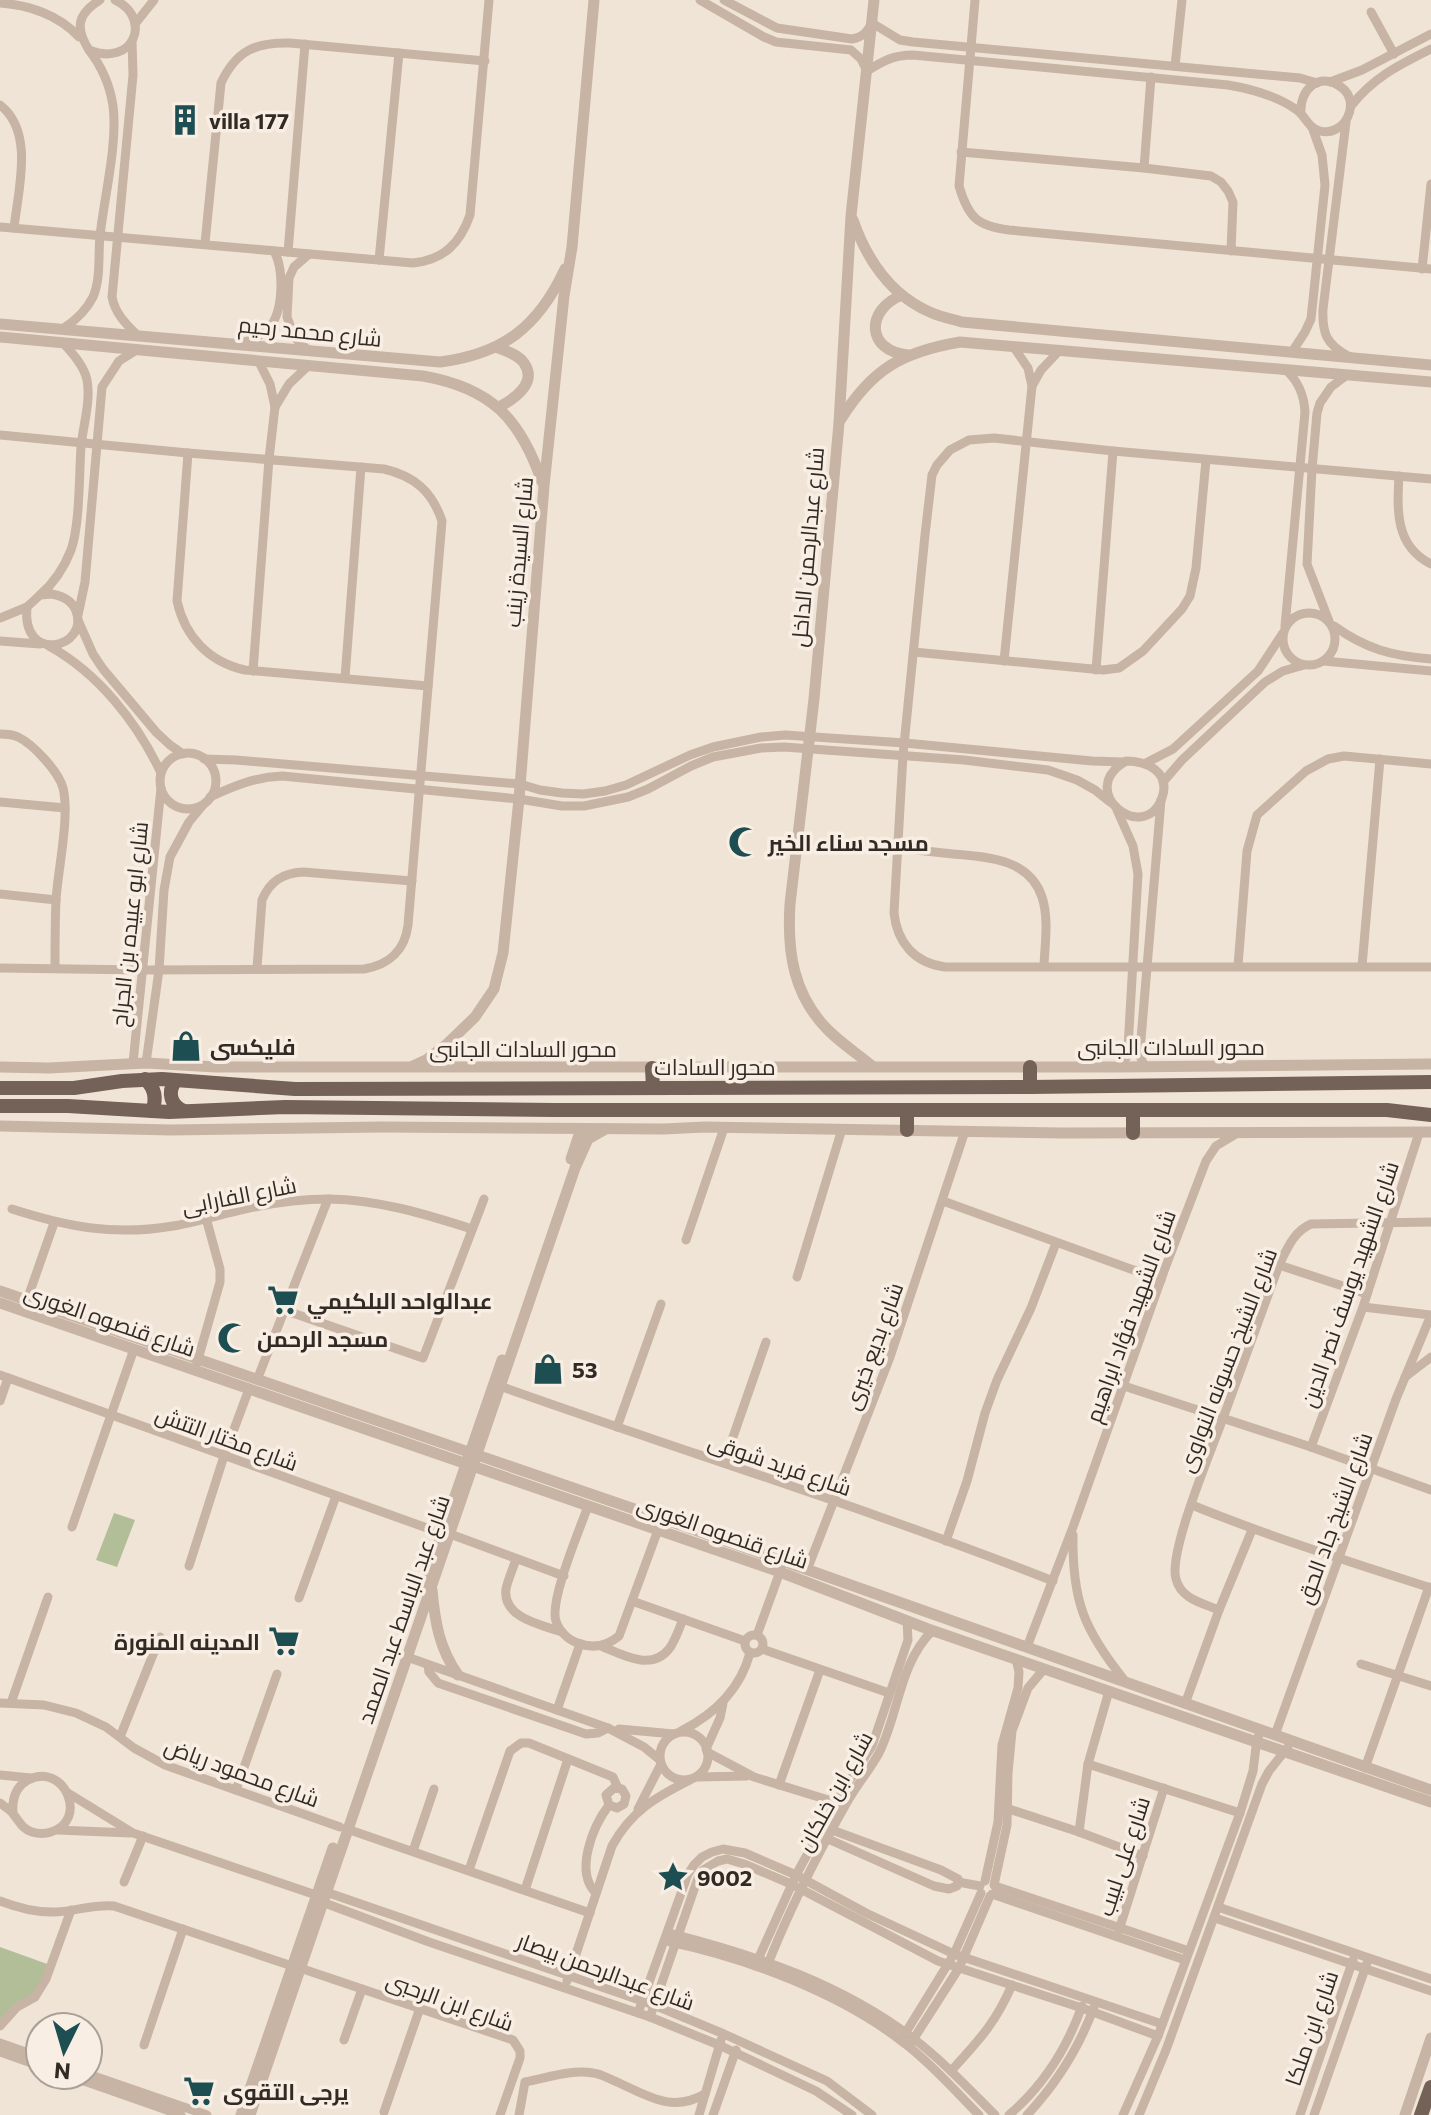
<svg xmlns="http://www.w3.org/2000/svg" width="1431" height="2115" font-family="Commissioner,Cairo,sans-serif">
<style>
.green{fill:#b1be98}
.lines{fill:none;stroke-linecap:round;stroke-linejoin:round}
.minor{stroke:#c7b4a4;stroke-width:9}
.tertiary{stroke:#c7b4a4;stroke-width:11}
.primary{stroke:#746157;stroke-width:14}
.labels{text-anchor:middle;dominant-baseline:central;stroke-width:7;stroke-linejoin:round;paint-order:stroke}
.poi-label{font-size:22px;font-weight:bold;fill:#322a25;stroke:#f8eee3;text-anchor:start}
.street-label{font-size:22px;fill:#322a25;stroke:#f8eee3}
</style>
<rect width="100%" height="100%" fill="#f0e4d7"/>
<g class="green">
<polygon points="114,1513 135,1520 117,1567 96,1560"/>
<polygon points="0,1947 50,1965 35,1997 0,2026"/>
</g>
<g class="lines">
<g class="minor">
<path d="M100,0c-23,14 -25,28 -11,50 45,18 64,-32 26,-50"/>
<path d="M700,0l64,37 12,5 75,8 10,9 6,12c16,-10 26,-16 46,-16l315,30c24,4 49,11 69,25 9,7 11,18 23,21 25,6 42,-29 21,-44 -22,-16 -42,3 -40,26"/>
<path d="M724,0l53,28 75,11c11,-2 15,-7 20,-16l28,17 13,2 387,36 17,5"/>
<path d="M975,0l-16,186c9,31 18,40 50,44l422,39"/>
<path d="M0,3c29,2 59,12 79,34"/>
<polyline points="1371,12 1394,54"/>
<polyline points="135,24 154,0"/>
<path d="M132,41l1,34 -21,222c3,16 13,26 24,37"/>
<polyline points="1175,66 1182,0"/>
<polyline points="1330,82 1362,70 1431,34"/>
<path d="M0,105c35,27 18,85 14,123"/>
<path d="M1351,106c23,-29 48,-41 80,-57"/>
<path d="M1346,122l-23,187c-1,24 3,35 25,47"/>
<polyline points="961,152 1144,168 1211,176 1221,182 1228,191 1233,202 1231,251"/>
<polyline points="1144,168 1151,77"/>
<path d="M0,227l413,36c30,-3 47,-19 57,-48l19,-215"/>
<path d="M205,243l16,-160c15,-32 34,-41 69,-40l195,18"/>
<polyline points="288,252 305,44"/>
<polyline points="379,260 399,53"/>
<polyline points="1422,269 1431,184"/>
<path d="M64,328c12,-8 22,-17 29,-31 8,-18 5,-42 7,-61 4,-38 18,-93 13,-130 -3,-21 -11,-39 -24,-56"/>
<path d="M241,344c9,-5 21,-8 28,-16 15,-17 15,-59 5,-77"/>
<polyline points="308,350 295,338 287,317 289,278 294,267 309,254"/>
<polyline points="1292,352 1305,332 1311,319 1325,185 1322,155 1312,127"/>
<polyline points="1032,386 1041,370 1060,350"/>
<polyline points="275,407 289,384 308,366"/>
<path d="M0,435l188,18 196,16c30,7 48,22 58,52l-34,404c-3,25 -19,40 -44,44l-221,1 -143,-2"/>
<path d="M188,453l-11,148c8,36 32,61 68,69l183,16"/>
<path d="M1399,476c-2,34 -4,70 32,88"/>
<path d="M1431,479l-318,-28 -119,-13 -25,2 -19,10 -13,15 -5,10 -7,60 -22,220 -9,158c3,29 20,50 51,54h486"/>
<path d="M52,594c11,2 20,6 24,17 14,37 -55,54 -49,-4l13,-12z"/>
<path d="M40,595c14,-12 24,-27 31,-45 9,-25 8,-75 10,-103 2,-22 10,-45 6,-67 -3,-14 -14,-26 -23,-36"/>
<circle cx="1309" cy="639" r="26"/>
<polyline points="78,615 85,582 102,387 119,361 135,351"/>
<polyline points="0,618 27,607"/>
<polyline points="78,620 93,654 103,669 156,732 170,745 183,754"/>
<polyline points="1329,621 1307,564 1312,469 1317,413 1320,403 1331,387 1347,375"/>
<path d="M1285,626l20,-214c-1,-17 -6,-30 -19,-42"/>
<path d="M1334,626c32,23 58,30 97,33"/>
<polyline points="0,641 40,644"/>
<path d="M49,646c49,27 88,76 112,127"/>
<polyline points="914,652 1103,670 1119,668 1143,651 1182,609 1190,596 1196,568 1206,460"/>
<polyline points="1004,661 1032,386 1028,368 1013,346"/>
<polyline points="1324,661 1431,671"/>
<polyline points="1096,670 1113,451"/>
<polyline points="253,671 269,459 275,407 270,384 259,362"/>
<polyline points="345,678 361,467"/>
<path d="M0,734c7,0 12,0 18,3 15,7 41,35 45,51 7,28 -5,81 -7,112 -1,22 -1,45 -1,68"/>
<circle cx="188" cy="781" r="28"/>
<polyline points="204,759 236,760 520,784 540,790 562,793 583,794 605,791 626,785 690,755 713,747 761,737 785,735 905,743 1092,761 1123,762"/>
<path d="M1126,761c21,0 45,11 36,37 -18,48 -88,-7 -36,-37z"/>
<polyline points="1146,763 1173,749 1258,671 1283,633"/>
<polyline points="1163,782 1182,760 1265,682 1283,671 1304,665"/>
<path d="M210,797c24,-11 45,-20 72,-21l237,23 43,7h22l44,-9 20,-8 43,-23 22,-9 48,-9 23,-1 180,13 84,10 29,10 18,10 15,12"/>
<polyline points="0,802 65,808"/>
<polyline points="1117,810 1133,846 1138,874 1128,1048 1126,1058 1119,1067"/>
<path d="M897,848c18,2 37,4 56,6 33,3 76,4 89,43 7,21 3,47 2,68"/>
<polyline points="0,894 56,900"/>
<polyline points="1238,966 1247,851 1257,815 1306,771 1328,759 1344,756 1431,764"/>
<polyline points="1362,966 1380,759"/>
<path d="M257,968l5,-68c8,-19 21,-27 41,-28l109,9"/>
<polyline points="133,1063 161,788"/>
<polyline points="146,1063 159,970 164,890 170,857 189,822 203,805"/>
<polyline points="1145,1067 1140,1056 1140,1051 1161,800"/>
<polyline points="943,1201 1161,1280"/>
<path d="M12,1209c56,18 102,27 161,17 24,-4 48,-12 72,-17 27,-6 56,-10 84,-10 51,1 96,15 143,30"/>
<polyline points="686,1240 724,1128"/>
<polyline points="1279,1265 1367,1294"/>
<polyline points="797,1277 842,1129"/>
<polyline points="27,1300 54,1223"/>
<polyline points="284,1310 423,1358 484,1199"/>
<polyline points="197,1363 220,1282 220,1269 206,1218"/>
<polyline points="0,1375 441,1533"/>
<polyline points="1405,1377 1431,1357"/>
<polyline points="257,1380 328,1199"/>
<path d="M497,1385c185,66 373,124 556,196"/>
<polyline points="1124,1386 1311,1447 1431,1490"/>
<polyline points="0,1401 8,1378"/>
<polyline points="617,1427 661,1304"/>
<polyline points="1311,1447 1363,1307 1419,1133"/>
<polyline points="724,1463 766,1342"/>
<path d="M1192,1505c78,32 159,57 239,83"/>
<path d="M588,1506c-8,23 -39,95 -32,115 3,10 12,19 22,22 15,6 29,3 41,-7l39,-106"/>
<polyline points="72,1527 134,1349"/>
<polyline points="450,1534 564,1576"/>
<path d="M1073,1535c-1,66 11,95 52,146"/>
<polyline points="946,1541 967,1481 985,1413 997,1380 1031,1308 1056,1243"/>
<path d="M516,1559c-3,10 -8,20 -10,30 -4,29 36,36 56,43"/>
<polyline points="189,1566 224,1456 249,1389"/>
<polyline points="807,1570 890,1357 965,1131"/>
<polyline points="299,1598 336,1496"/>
<polyline points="632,1601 745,1641"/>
<path d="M1219,1610c-17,-7 -38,-11 -43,-31 -8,-26 35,-128 46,-158 19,-52 38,-104 57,-156 8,-16 15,-34 32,-41l120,-2"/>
<circle cx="754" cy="1644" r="9"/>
<polyline points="757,1635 781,1569"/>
<path d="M601,1646c20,8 50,26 68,3 6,-8 10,-20 14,-30"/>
<polyline points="1027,1647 1073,1527 1164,1271 1206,1161 1216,1146 1236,1134"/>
<polyline points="762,1649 889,1693"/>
<polyline points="407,1657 608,1728 644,1747 660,1760"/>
<polyline points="1361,1664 1431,1686"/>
<polyline points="428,1665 429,1672 438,1683 586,1734 598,1733 608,1728"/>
<polyline points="0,1703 44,1705 76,1713 106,1727 134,1748 165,1765 340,1827"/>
<polyline points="11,1703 48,1597"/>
<polyline points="1185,1704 1219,1610 1252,1530"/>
<polyline points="557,1710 580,1644"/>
<polyline points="619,1729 674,1734"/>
<path d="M681,1731c34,-17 59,-41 69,-78"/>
<circle cx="684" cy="1756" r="24"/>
<polyline points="1275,1735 1396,1399 1431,1315 1363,1307"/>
<polyline points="120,1737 160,1637"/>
<polyline points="706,1749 720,1718 723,1703"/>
<polyline points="707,1752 754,1777 838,1803"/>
<polyline points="1088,1764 1240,1813"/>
<polyline points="1365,1768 1429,1587"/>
<polyline points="0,1775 31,1778"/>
<polyline points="698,1777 747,1776"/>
<polyline points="779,1785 820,1670"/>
<polyline points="236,1790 277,1674"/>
<polyline points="68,1793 133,1833 316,1895 322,1902 429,1942 650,2017 719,2045 816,2091 852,2115"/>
<path d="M0,1803c5,4 11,7 14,12 6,8 9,14 18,17 6,2 13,2 19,0 38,-11 14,-71 -23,-52 -13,7 -16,19 -15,33"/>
<polyline points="1003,1807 1079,1832 1143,1856"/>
<polyline points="638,1809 661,1764"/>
<polyline points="347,1829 590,1913"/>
<polyline points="57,1830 130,1833"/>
<polyline points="1079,1832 1088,1764 1109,1691"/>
<polyline points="828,1839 934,1886 949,1889 957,1886 958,1879 941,1870 832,1830"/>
<polyline points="413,1851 434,1789"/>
<polyline points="469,1870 510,1751 521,1743 529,1743 613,1777 618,1788"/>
<polyline points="985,1881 998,1822 1002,1745 1018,1688 1019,1672 1016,1659"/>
<polyline points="124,1882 143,1836"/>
<polyline points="958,1882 980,1886"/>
<polyline points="994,1885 1007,1825 1008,1773 1012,1731 1028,1688 1044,1669"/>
<polyline points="995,1886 1189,1951"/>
<polyline points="525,1890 568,1759"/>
<path d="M596,1893c-22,-21 -3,-67 13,-88l-3,-10 8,-7 8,1 4,7 -2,8 -7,4 -8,-3"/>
<polyline points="323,1894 326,1892 654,2005 724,2034 827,2081 872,2115"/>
<polyline points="992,1894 1185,1960"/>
<path d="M0,1901c18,7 37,12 56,11 20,-1 38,-8 58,-6l178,60"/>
<polyline points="1218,1907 1431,1979"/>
<polyline points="1215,1918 1431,1991"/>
<polyline points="1119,1930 1164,1788"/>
<path d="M673,1934c86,22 170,51 241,105 30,23 55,50 81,76"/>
<path d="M670,1942c77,16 172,52 234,101 28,21 51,48 75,72"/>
<polyline points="755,1966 796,1875 836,1802 872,1746 908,1640 907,1621"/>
<polyline points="300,1968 513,2040 520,2051 520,2058 500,2115"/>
<path d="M766,1969c22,-57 50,-112 80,-165 10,-18 23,-33 33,-51 20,-40 20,-89 53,-122"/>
<path d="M567,1981l45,-135c19,-35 44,-49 78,-66"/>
<polyline points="638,2013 688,1874 694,1865 702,1857 712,1852 723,1849 745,1853 796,1875 866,1913 954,1954 1162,2024"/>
<polyline points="650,2017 698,1878 703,1870 718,1861 727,1859 744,1864 791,1884 938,1961 1082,2008 1158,2036"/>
<polyline points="0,2026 17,2007 35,1997 46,1979 71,1910"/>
<polyline points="903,2037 954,1954 981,1893"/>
<polyline points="344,2040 362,1989"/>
<polyline points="0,2043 40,2057"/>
<polyline points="911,2043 959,1968 990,1896"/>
<polyline points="144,2045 183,1929"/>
<polyline points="0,2052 40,2066"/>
<path d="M951,2071c28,-31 44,-47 61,-86"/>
<polyline points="88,2074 207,2115"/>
<polyline points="67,2075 181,2115"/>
<polyline points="384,2112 420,2008"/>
<path d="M519,2115l6,-33c22,-4 46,-13 68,-9 9,1 16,6 24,9 31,14 55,31 88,12"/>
<polyline points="699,2115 721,2040"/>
<polyline points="713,2115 736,2050"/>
<path d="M1009,2115c34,-29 58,-67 73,-109"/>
<path d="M1027,2115c30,-32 52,-67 67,-108"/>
<polyline points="1123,2115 1158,2036 1240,1813 1253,1771 1256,1747 1260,1730"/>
<polyline points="1139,2115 1166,2050 1262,1784 1269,1771 1288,1747"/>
<polyline points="1300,2115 1353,1960"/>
<polyline points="1314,2115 1367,1963"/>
</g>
<g class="tertiary">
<path d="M853,220c14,40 38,76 79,93 9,4 20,6 30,9l469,43"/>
<path d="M902,295c-37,15 -36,56 6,60"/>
<path d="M0,324l440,38c63,-8 98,-35 125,-93"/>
<path d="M0,337l423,39c68,12 97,42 119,106"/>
<path d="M496,347c9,4 22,7 28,16 14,20 -10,36 -25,44"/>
<path d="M841,419c31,-50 61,-67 119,-77l471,40"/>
<polyline points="413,1066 426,1060 447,1044 475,1017 494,989 503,953 519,799 544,486 564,296 572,247 594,0"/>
<path d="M872,1066c-14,-12 -30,-22 -44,-36 -35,-35 -41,-79 -38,-126l24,-205 25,-276 12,-207 23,-216"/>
<polyline points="0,1067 49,1068 146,1063 216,1067 1119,1067 1431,1064"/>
<polyline points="0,1126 171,1130 382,1127 664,1129 705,1127 1061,1133 1431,1132"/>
<polyline points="571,1159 581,1129"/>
<polyline points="0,1291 678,1524 1431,1790"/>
<polyline points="0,1303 780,1572 928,1629 1431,1802"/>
<polyline points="424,1586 502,1360"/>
<path d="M432,1590c3,32 7,58 26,85"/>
<polyline points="241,2115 333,1848"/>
<polyline points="250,2115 575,1168 588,1139 604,1130"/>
<polyline points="1405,2115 1431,2038"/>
</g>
<g class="primary">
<polyline points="652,1068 653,1088"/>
<path d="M145,1079c10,9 12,20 7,32"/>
<path d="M175,1081c-8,12 -4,25 9,30"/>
<polyline points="1030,1087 1030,1067"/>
<polyline points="0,1088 74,1088 122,1081 162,1079 295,1089 1030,1087 1431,1082"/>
<polyline points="0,1106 68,1106 169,1112 285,1107 554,1110 1387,1110 1431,1115"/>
<polyline points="907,1111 907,1130"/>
<polyline points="1133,1111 1133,1133"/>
<polyline points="1421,2115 1431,2087"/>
</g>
</g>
<defs>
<symbol id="building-bare" viewBox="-9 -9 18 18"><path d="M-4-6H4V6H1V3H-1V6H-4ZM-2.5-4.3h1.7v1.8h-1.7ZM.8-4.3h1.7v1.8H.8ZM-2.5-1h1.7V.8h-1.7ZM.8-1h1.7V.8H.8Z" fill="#1d4e52" stroke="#f8eee3" stroke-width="2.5" paint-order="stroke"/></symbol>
<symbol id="mosque-bare" viewBox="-9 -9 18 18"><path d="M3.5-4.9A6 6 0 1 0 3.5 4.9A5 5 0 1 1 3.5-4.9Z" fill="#1d4e52" stroke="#f8eee3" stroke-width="2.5" paint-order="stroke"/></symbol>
<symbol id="shop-bare" viewBox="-9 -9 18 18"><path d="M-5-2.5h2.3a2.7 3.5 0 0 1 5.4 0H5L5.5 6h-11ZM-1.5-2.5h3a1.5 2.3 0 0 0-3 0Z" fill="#1d4e52" stroke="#f8eee3" stroke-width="2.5" paint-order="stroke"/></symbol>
<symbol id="supermarket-bare" viewBox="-9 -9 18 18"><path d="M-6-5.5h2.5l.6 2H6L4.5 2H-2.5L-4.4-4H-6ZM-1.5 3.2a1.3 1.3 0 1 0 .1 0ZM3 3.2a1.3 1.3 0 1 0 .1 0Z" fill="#1d4e52" stroke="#f8eee3" stroke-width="2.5" paint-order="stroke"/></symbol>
<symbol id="sight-bare" viewBox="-9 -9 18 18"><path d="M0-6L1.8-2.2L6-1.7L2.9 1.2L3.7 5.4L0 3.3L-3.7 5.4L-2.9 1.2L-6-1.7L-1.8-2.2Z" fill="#1d4e52" stroke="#f8eee3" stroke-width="2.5" paint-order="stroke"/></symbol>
</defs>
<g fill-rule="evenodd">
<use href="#building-bare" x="163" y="98" width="44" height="44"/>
<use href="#mosque-bare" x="722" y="820" width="44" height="44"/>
<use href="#shop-bare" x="164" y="1024" width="44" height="44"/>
<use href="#supermarket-bare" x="261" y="1278" width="44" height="44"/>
<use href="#mosque-bare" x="211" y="1316" width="44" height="44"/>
<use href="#shop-bare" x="526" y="1347" width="44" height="44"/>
<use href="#supermarket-bare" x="262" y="1619" width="44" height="44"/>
<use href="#sight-bare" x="651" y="1855" width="44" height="44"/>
<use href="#supermarket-bare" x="177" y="2069" width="44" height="44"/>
</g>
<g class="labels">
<g class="poi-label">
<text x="209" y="120">villa 177</text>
<text x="768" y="842">مسجد سناء الخير</text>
<text x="210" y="1046">فليكسى</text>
<text x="307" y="1300">عبدالواحد البلكيمي</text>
<text x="257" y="1338">مسجد الرحمن</text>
<text x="572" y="1369">53</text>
<text x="260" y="1641" text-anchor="end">المدينه المنورة</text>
<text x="697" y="1877">9002</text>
<text x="223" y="2091">يرجى التقوى</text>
</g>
<g class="street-label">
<text transform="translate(310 331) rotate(6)">شارع محمد رحيم</text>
<text transform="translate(807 547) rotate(-85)">شارع عبدالرحمن الداخل</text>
<text transform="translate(518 552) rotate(-85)">شارع السيدة زينب</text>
<text transform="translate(129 924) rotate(-84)">شارع ابو عبيده بن الجراح</text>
<text x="1171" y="1046">محور السادات الجانبى</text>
<text x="523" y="1048">محور السادات الجانبى</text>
<text x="715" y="1066">محور السادات</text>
<text transform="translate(239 1195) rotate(-11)">شارع الفارابى</text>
<text transform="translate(1349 1284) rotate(-71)">شارع الشهيد يوسف نصر الدين</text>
<text transform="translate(1130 1316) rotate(-70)">شارع الشهيد فؤاد ابراهيم</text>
<text transform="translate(110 1320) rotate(19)">شارع قنصوه الغورى</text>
<text transform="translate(873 1346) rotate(-70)">شارع بديع خيرى</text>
<text transform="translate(1227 1360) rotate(-69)">شارع الشيخ حسونه النواوى</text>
<text transform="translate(227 1438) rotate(20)">شارع مختار التتش</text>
<text transform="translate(780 1464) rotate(19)">شارع فريد شوقى</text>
<text transform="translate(1334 1518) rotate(-70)">شارع الشيخ جاد الحق</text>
<text transform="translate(723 1532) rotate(19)">شارع قنصوه الغورى</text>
<text transform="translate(403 1609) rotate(-71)">شارع عبد الباسط عبد الصمد</text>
<text transform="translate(242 1772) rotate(20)">شارع محمود رياض</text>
<text transform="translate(834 1791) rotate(-61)">شارع ابن خلكان</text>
<text transform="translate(1123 1856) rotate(-72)">شارع على لبيب</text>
<text transform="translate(606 1971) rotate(20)">شارع عبدالرحمن بيصار</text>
<text transform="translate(450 2001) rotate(20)">شارع ابن الرحبى</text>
<text transform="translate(1311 2028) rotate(-71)">شارع ابن ملكا</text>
</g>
</g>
<g transform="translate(64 2051) rotate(185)"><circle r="38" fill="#f8eee3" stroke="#a9a097" stroke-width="2"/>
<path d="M0-6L14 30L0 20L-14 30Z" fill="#1d4e52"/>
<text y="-12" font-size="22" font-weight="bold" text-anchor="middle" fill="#322a25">N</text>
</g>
</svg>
